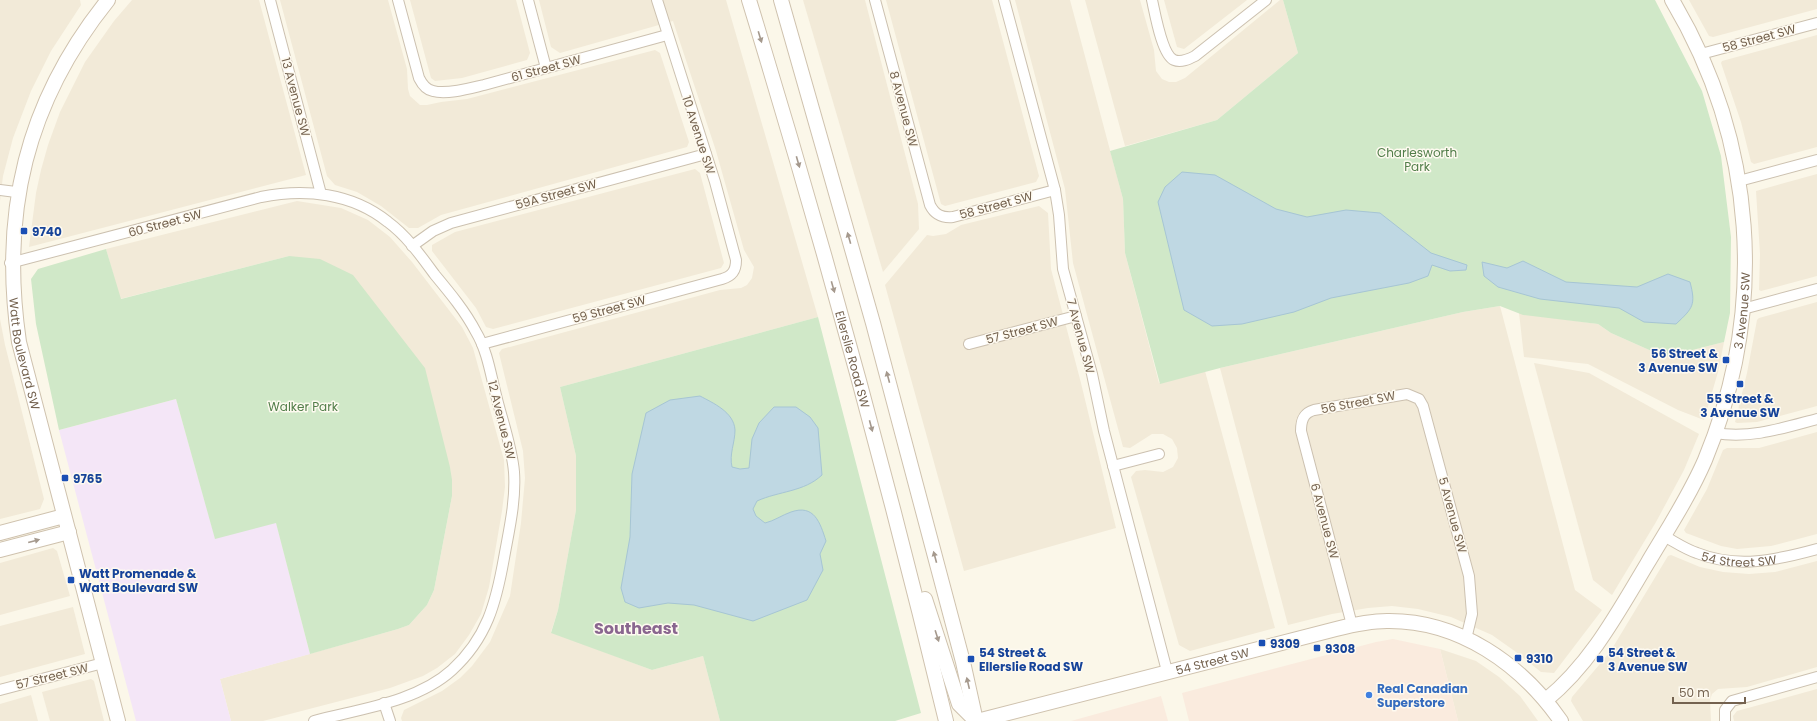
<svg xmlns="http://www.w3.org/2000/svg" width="1817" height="721" font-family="Poppins,sans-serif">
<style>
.residential{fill:#f2ead8}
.commercial{fill:#faebde}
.education{fill:#f4e6f7}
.green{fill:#d0e8c8}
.water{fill:#bfd8e3;stroke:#a6c5d4}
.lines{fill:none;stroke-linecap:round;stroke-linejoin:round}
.street-casing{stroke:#ccc1b0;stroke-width:12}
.secondary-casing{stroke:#cfc2ae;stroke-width:16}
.street{stroke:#fff;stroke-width:10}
.secondary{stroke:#fff;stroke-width:14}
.oneway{fill:#a5998d}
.transit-dot{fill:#1a4fb4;stroke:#fefaf0;stroke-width:1.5}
.shop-dot{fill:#3f7fe0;stroke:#fefaf0;stroke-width:1.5}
.labels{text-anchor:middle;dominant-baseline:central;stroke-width:3;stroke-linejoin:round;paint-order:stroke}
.street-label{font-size:12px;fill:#74624f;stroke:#fefaf0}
.park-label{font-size:12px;fill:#527e4a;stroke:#fefaf0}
.transit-label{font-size:12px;font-weight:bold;fill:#164399;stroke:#fefaf0;text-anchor:start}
.shop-label{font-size:12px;font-weight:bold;fill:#366cbe;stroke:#fefaf0;text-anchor:start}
.district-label{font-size:16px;font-weight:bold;fill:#89668f;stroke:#fefaf0}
</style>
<rect width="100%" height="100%" fill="#fbf7e9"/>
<g class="residential">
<polygon points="0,0 80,0 81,5 51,51 31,91 13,138 3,176 0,201"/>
<polygon points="132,0 259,0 306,175 29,247 36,193 41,170 48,145 60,112 85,62 114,21"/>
<polygon points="280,0 388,0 407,69 408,89 410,96 420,105 427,105 441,102 467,99 655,50 660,53 689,142 687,147 441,215 418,228 409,228 381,206 357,192 335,185 327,176"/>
<polygon points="410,0 516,0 530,53 527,60 462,78 435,81 431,78"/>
<polygon points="539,0 726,0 818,317 560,387 576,456 576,510 558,610 551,632 652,670 703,656 720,721 402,721 401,718 404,710 442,691 460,678 472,666 490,642 510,596 521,523 525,478 523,451 499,353 502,349 720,290 741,288 747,285 752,278 754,267 744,250 716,151 673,21 560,53 551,47"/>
<polygon points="803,0 865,0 918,204 919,229 883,272"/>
<polygon points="886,0 992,0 1039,176 1036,182 945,206 941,204"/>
<polygon points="1015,0 1070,0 1123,199 1125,253 1159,383 1205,371 1275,628 1190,651 1179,645 1131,477 1136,471 1145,470 1163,472 1173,467 1178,458 1177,448 1172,439 1163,434 1152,434 1130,448 1123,447 1073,263 1065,189"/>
<polygon points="1085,0 1140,0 1154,50 1156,71 1162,79 1169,82 1176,82 1185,78 1280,0 1283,0 1298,53 1217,120 1125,146"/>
<polygon points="1164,0 1247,0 1184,49 1177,47"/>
<polygon points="1689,0 1817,0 1817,9 1713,37 1709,36"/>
<polygon points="1817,35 1817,147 1754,164 1751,162 1741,122 1721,63 1722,61"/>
<polygon points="695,169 700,173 724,263 721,268 493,329 486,327 476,308 432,251 432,245 455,232"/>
<polygon points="1817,174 1817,276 1761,291 1759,290 1760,254 1756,191"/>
<polygon points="297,201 341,208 368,220 390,237 412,262 462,327 473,348 504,460 505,487 502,511 489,587 481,614 469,635 455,654 437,668 423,676 390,688 263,721 231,721 220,679 398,629 409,625 427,605 434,590 452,496 450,467 289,256 120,299 106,249"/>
<polygon points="1039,206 1048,213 1051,269 1081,383 1116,528 964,571 885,285 927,235 933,236 946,234 961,225"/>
<polygon points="1817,302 1817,406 1757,422 1737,423 1735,422 1747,373 1757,320 1759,318"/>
<polygon points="1500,306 1575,590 1602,610 1554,673 1541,672 1516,652 1492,635 1451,617 1418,609 1392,606 1368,608 1332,614 1288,625 1220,368 1463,312"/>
<polygon points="1519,313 1598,324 1611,333 1665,357 1724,342 1718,372 1704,420 1678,410 1588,364 1524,357"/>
<polygon points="0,319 5,345 44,499 40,509 0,519"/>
<polygon points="1534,363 1589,373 1699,434 1684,470 1656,522 1612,595 1593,580"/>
<polygon points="1817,432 1817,534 1771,546 1737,549 1721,546 1686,533 1684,530 1707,489 1723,450 1727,448 1759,448"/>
<polygon points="53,548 57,551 70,596 0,615 0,563"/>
<polygon points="1671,555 1700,567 1723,572 1749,574 1775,572 1817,561 1817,667 1747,687 1718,689 1712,694 1710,700 1711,721 1583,721 1571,701 1572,697 1610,652 1668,556"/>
<polygon points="73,607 85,654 0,677 0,626"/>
<polygon points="1440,649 1476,661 1499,677 1520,696 1538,721 1458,721"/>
<polygon points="91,679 94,681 104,721 50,721 42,692"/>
<polygon points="1817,689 1817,721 1734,721 1733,716 1737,711"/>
<polygon points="31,695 38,721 0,721 0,704"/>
</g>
<g class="commercial">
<polygon points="1393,639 1440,649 1458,721 1189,721 1182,693 1376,642"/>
<polygon points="1161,696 1168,721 1071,721"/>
</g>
<polygon class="education" points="176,399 215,538 276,522 310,654 220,679 231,721 136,721 59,430"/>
<g class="green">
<polygon points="1283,0 1655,0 1702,91 1721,156 1731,237 1730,313 1724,342 1665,357 1611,333 1598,324 1523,315 1500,306 1463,312 1220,368 1160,384 1125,253 1123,199 1110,151 1217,120 1298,53"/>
<polygon points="106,249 121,299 289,256 320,259 353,275 425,368 450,467 452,480 452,496 434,590 427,605 409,625 398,629 310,654 276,523 215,539 176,399 59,430 36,324 31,279 38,269"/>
<polygon points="818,317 921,713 895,721 720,721 703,656 652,670 551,633 558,610 576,510 576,456 560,387"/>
</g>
<g class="water">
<polygon points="1182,172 1215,175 1276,209 1307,217 1346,210 1380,213 1431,253 1467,265 1466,270 1450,271 1432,265 1428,276 1409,283 1331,298 1294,312 1242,324 1212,326 1184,310 1158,202 1165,187"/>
<path d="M1523,261l43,21 71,5 31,-13 22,8c6,23 3,26 -14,42l-32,-2 -25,-14 -79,-9 -42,-12 -14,-11 -2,-14 25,6z"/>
<path d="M700,396c13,7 34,16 35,34 0,13 -6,24 -3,37l8,2 9,-1 3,-29 7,-16 15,-16h22l14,10 8,11 4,47c-18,17 -43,16 -65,26l-4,8 3,7 9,7c9,-2 17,-8 26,-11 23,-8 29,10 35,29l-6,13 3,16 -16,30 -54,21 -59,-16 -26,-2 -29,5 -14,-6 -4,-14 9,-51 2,-63 14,-61 24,-13z"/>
</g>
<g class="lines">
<defs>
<g id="street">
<polyline points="270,0 321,194"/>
<path d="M398,0l21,78c3,6 7,12 14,13 14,4 38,-3 51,-6l183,-50"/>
<polyline points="528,0 546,68"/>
<path d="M875,0l55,205c5,10 12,13 23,12l102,-27"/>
<polyline points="1004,0 1055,190 1059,215 1063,269 1092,374 1104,431 1167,671"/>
<path d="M1152,0c3,13 10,55 22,60 7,3 15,-1 21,-4l71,-56"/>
<polyline points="1701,54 1817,23"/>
<polyline points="1739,181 1817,160"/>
<polyline points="0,190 16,192"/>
<polyline points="412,246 433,231 451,223 706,154"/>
<path d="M10,263l251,-66c44,-9 91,-4 127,25 19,14 33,34 47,53 15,18 30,36 41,57 12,20 15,45 21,67 6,24 15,49 17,73 2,29 -5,58 -10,86 -8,45 -17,80 -52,112 -35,32 -93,39 -138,51"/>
<polyline points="1743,309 1817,289"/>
<path d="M482,344l240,-65c10,-3 14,-8 14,-19l-21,-78 -58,-182"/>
<polyline points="969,344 1076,316"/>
<path d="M1715,433c36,6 68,-5 102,-14"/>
<polyline points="1113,466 1159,454"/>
<path id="s1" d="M1664,536c11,6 21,13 33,17 40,16 80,7 120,-4"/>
<path d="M1352,625l-51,-194c0,-10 2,-18 13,-21l93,-16 12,5 4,7 46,170 3,38 -6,25"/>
<polyline points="0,690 103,663"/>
<polyline points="384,703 390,721"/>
<polyline points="1725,721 1725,710 1732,701 1817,677"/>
</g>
<g id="secondary">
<path id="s2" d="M108,0c-82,102 -108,213 -89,342l99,379"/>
<path id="s3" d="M749,0c73,238 139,479 197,721"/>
<polyline points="781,0 873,323 963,662 976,721"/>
<polyline points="0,533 64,516"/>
<polyline points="0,550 69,532"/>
<polyline points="925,599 959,704 976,721"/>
<path id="s4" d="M1546,700c45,-37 71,-86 101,-136 20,-34 42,-67 58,-104 63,-152 51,-319 -33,-460"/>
<path id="s5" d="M977,721l359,-92c16,-4 33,-8 51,-8 72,-1 134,43 174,100"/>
</g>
</defs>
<use href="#street" class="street-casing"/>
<use href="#secondary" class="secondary-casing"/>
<use href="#street" class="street"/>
<use href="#secondary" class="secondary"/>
</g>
<defs><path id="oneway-solid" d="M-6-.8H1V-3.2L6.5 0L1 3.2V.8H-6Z"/></defs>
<g class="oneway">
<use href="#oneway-solid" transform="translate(760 37) rotate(73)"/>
<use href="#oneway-solid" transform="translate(798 162) rotate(74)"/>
<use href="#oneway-solid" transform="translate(849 238) rotate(-106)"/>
<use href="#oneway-solid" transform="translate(833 287) rotate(74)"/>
<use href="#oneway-solid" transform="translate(888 377) rotate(-105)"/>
<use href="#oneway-solid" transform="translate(871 426) rotate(75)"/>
<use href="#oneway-solid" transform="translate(34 541) rotate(-15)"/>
<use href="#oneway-solid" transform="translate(935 557) rotate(-105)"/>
<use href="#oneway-solid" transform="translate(937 636) rotate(72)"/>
<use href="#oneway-solid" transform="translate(968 683) rotate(-103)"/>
</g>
<g class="transit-dot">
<rect x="20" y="227" width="8" height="8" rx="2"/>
<rect x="1722" y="356" width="8" height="8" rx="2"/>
<rect x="1736" y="380" width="8" height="8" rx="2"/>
<rect x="61" y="474" width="8" height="8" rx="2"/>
<rect x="67" y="576" width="8" height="8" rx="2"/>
<rect x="1258" y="639" width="8" height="8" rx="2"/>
<rect x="1313" y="644" width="8" height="8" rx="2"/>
<rect x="1514" y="654" width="8" height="8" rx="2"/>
<rect x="967" y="655" width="8" height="8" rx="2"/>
<rect x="1596" y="655" width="8" height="8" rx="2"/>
</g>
<circle class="shop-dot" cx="1369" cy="695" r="4"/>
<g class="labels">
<g class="street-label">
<text transform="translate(1759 38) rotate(-15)">58 Street SW</text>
<text transform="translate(546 68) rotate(-15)">61 Street SW</text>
<text transform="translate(296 97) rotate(75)">13 Avenue SW</text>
<text transform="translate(904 109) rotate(75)">8 Avenue SW</text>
<text transform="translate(699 135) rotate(72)">10 Avenue SW</text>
<text transform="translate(556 194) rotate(-15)">59A Street SW</text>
<text transform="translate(996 205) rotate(-15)">58 Street SW</text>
<text transform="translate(165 223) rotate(-15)">60 Street SW</text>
<text transform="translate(609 309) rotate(-15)">59 Street SW</text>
<text stroke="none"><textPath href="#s4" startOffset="444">3 Avenue SW</textPath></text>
<text transform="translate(1022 330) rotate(-15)">57 Street SW</text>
<text transform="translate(1081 336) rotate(75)">7 Avenue SW</text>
<text stroke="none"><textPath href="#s2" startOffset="377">Watt Boulevard SW</textPath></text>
<text stroke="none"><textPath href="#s3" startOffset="374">Ellerslie Road SW</textPath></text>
<text transform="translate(1358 402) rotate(-11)">56 Street SW</text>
<text transform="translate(502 420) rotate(76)">12 Avenue SW</text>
<text transform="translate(1453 515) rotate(75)">5 Avenue SW</text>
<text transform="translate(1325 521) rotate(75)">6 Avenue SW</text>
<text stroke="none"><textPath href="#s1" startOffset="80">54 Street SW</textPath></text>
<text stroke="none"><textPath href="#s5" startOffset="243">54 Street SW</textPath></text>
<text transform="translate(52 676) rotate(-14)">57 Street SW</text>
</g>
<g class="park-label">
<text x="1417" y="152">Charlesworth<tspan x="1417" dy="14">Park</tspan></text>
<text x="303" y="406">Walker Park</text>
</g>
<g class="transit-label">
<text x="32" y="231">9740</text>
<text x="1718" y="353" text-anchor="end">56 Street &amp;<tspan x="1718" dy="14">3 Avenue SW</tspan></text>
<text x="1740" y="398" text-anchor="middle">55 Street &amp;<tspan x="1740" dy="14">3 Avenue SW</tspan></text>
<text x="73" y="478">9765</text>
<text x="79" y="573">Watt Promenade &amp;<tspan x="79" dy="14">Watt Boulevard SW</tspan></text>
<text x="1270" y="643">9309</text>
<text x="1325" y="648">9308</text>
<text x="979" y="652">54 Street &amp;<tspan x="979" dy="14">Ellerslie Road SW</tspan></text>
<text x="1608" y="652">54 Street &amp;<tspan x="1608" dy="14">3 Avenue SW</tspan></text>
<text x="1526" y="658">9310</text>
</g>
<g class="shop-label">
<text x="1377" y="688">Real Canadian<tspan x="1377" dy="14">Superstore</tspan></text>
</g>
<g class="district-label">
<text x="636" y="628">Southeast</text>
</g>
</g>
<path d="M1673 697v6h72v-6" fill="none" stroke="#74624f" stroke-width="2"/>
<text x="1679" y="697" font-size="12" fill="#74624f" stroke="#fefaf0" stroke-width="3" paint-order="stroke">50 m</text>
</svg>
